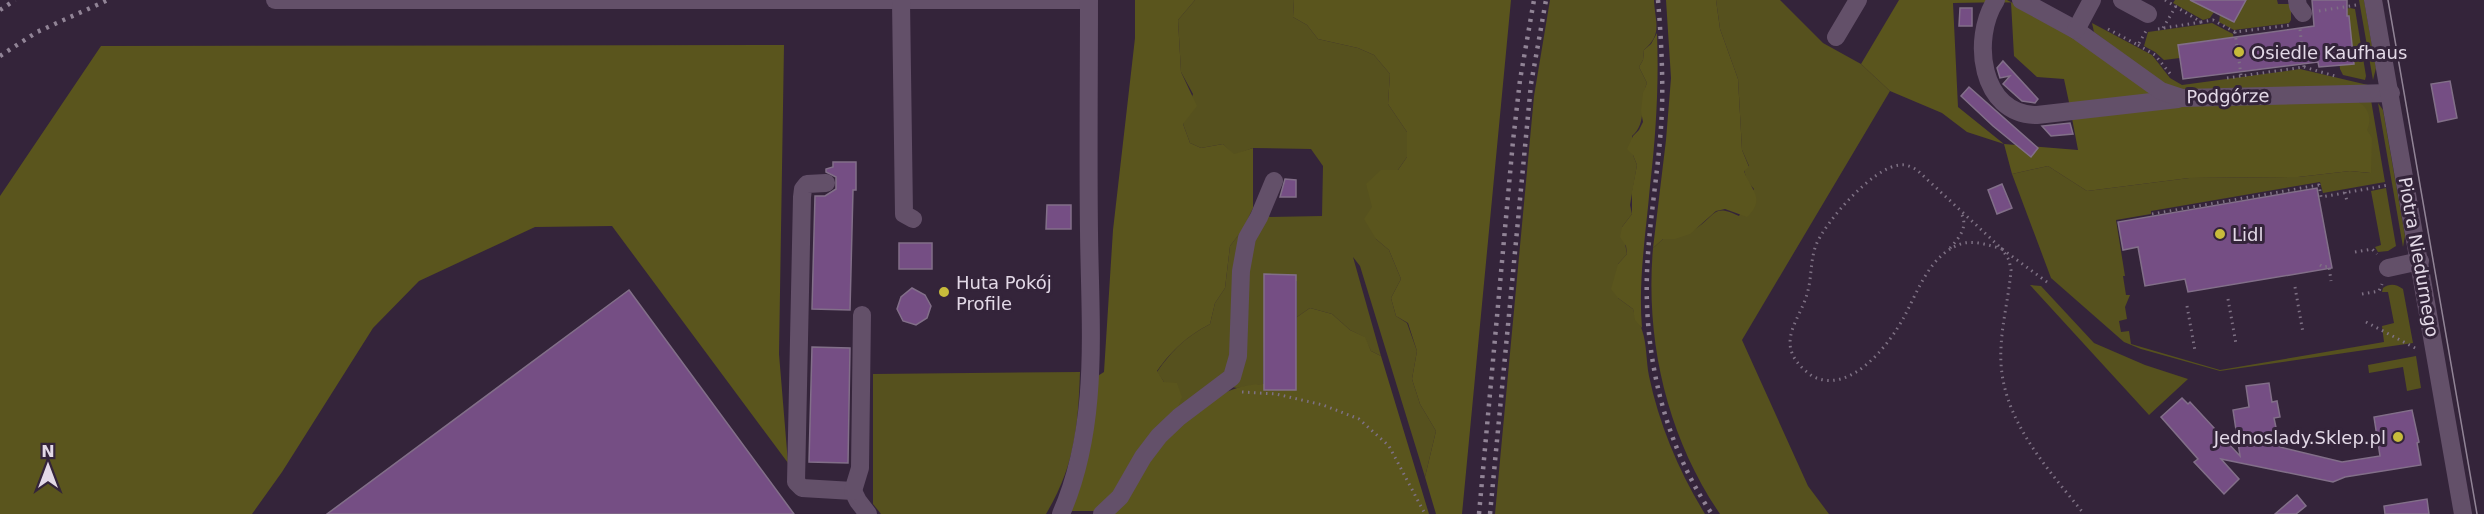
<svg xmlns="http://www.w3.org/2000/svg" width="2484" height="514" font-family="'DejaVu Sans',sans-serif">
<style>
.green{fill:#56511e}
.forest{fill:#5a551d}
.building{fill:#754e84;stroke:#826f89;stroke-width:1.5}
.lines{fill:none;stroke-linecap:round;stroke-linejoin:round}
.path{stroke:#7e7184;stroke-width:3;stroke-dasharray:1.5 4.5;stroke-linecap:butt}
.minor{stroke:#635069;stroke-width:18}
.tram{stroke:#918496;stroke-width:1.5}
.rail{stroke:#918496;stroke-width:4.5;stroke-dasharray:3 6;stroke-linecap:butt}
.poi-dot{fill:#c7bb3b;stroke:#34243a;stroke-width:2}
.labels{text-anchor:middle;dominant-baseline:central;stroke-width:6;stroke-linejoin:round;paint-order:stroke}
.poi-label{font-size:18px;fill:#e3d9e7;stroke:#34243a;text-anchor:start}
.street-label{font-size:18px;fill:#e3d9e7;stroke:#34243a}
</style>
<rect width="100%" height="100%" fill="#34243a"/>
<g class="green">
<polygon points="1195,0 1294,0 1293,17 1307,25 1318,39 1358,48 1374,55 1390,74 1388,104 1407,132 1407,157 1372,207 1376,239 1389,250 1401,279 1391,298 1396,316 1407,323 1417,351 1412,379 1420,404 1436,431 1425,477 1360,266 1353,257 1381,356 1371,351 1364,337 1350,330 1332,314 1310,308 1297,317 1297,281 1265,281 1263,384 1237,388 1227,386 1244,272 1264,213 1270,217 1322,216 1323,166 1311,149 1253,148 1234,155 1223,144 1201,148 1190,143 1183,124 1193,94 1181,72 1178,20"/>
<path d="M1550,0h104c1,22 9,34 -10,50l-1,10 -4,7 8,16c-8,18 1,40 -15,53l1,19 4,10 -7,40 2,9 -10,13 5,27 -9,10v34l15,11c2,9 7,13 9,21 5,14 4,31 7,46 10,48 30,96 56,138h-210l39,-418z"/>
<path d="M1716,0h64l43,43 38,21 29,27 -148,249 66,146 21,28h-109c-53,-78 -75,-173 -67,-266l10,-9c12,-3 24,-4 35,-12 19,-14 16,-23 41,-11l15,-27 -7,-8 -3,-11 5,-4 -7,-16 -4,-71 -18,-50z"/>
<polygon points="2175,0 2206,0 2214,12 2210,18 2203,20 2173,3"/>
<polygon points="2246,0 2277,0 2278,4 2291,4 2291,20 2289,23 2234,30 2219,22 2220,15 2234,22"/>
<polygon points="2359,0 2364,0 2376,68 2373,80"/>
<polygon points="2350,8 2355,9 2366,76 2365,80 2343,75 2340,69 2333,11"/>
<polygon points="2092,23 2152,55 2170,78 2182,85 2300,69 2368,85 2187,93 2170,89 2094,32"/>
<polygon points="2212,23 2233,34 2235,47 2225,38 2178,45 2180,58 2164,60 2155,52 2144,46 2148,32"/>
<path d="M2371,100l14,82 -62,11 -3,-11 -169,29v3l-35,6 9,56h-2l3,19h4l-5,12 2,12 -8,2 2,11 8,-1 2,13 89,26 164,-28 -2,-16 12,-3 -6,-31h-6l1,-4c7,-5 13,-4 20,1l10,54 -193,28 -79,-22 -17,-7 -73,-64 -39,-104 36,-8 39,25 102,-13 109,-1 52,-6 20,2 1,-15 -11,-56z"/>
<polygon points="2378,103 2383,110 2405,236 2403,247"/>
<polygon points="2386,188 2396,246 2388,251 2378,252 2375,247 2381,245 2371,191"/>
<path d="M1243,229l-11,124 -6,18 -49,40 -13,-29 -7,-10c16,-23 29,-35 53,-48l5,-21 10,-15 5,-42z"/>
<polygon points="2030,285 2041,286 2094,343 2145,365 2188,379 2149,415"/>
<polygon points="2416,356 2421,388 2407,391 2403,367 2369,373 2368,365"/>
<path d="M1080,372c-2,55 -5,93 -34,142h-165l-8,-10v-130z"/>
</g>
<g class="forest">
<path d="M1135,0h60l-17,20 3,52 16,34 -14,18 7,19 11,5 22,-4 11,10 19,-6v60l-10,21 -13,17 -5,42 -10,15 -5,21c-24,13 -37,25 -53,47l7,11 13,1 5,14 -5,14 -60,83 -18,17h-32l29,-134 8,-5 9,-142 22,-192z"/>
<polygon points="1294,0 1511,0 1462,514 1436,514 1425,477 1436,431 1420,404 1412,379 1417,351 1408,323 1396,316 1391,298 1401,279 1389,250 1376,239 1364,219 1372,207 1366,184 1381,170 1398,170 1407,157 1407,132 1388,104 1390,74 1374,55 1358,48 1318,39 1307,25 1293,17"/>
<path d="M1666,0h50l4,29 18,50 4,71 7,17 -5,4c6,18 23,28 3,46l-22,-8 -9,2 -26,23 -15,5h-12l-10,9 13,-108 5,-62z"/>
<path d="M1899,0h108l66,35 89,63 -92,9 -6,-28 -27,-2 -23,-21 -3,-54 -58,1 5,104 46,37 74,6 -7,-37 111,-12 177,1c10,6 13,18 8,28l5,8 -1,35 -21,-2 -52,6 -109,1 -102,13 -39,-25 -36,8 -8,-30 -37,-12 -25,-19 -52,-22 -29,-27z"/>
<path d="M1657,33c2,52 -1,101 -7,153 -4,47 -12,94 -8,142l-7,-8 -2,-11 -15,-11 -7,-9 7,-25 9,-10 -1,-8 -6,-9 2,-10 10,-13v-23l5,-26 -4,-10 -6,-6 6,-13 6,-6 4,-8 -2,-11 2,-18 4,-10 -8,-16 4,-7 1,-10 7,-6z"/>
<polygon points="784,45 779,354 788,463 612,226 535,227 419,281 373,328 282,472 252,514 0,514 0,196 101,46"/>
<path d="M1310,308l22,6 18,16 15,7 6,14 10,5 48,158h-322c31,-45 76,-109 130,-126 18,-6 40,-4 59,-4l1,-67z"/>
</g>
<g class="building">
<polygon points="2190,0 2246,0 2234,22"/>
<polygon points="2312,0 2347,0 2347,16 2349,16 2354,64 2319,67 2318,62 2183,79 2178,45 2314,26"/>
<polygon points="1960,8 1972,8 1972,26 1959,26"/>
<polygon points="2003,61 2038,99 2035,103 2022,101 2003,84 2010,76 2000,78 1997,68"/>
<polygon points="2450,81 2457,118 2438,122 2431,84"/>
<polygon points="1969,87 2038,148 2031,157 1993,126 1961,96"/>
<polygon points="2070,123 2073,134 2051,136 2042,126"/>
<polygon points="833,162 856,162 856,190 853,190 850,310 812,309 815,196 825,196 836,189 836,177 826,172 826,169 833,167"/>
<polygon points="1285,179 1296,180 1296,197 1280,197"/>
<polygon points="2002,184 2012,208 1997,214 1988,190"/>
<polygon points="2317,188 2332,268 2188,292 2185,279 2145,286 2138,247 2123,250 2118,222"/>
<polygon points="1047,205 1071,205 1071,229 1046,229"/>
<rect x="899" y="243" width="33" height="26"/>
<polygon points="1264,274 1296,275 1296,390 1264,390"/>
<polygon points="912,288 925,295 931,306 927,318 916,325 903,321 897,309 901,297"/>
<polygon points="629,290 794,514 327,514"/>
<polygon points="812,347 850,348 848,463 809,462"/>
<polygon points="2269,383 2272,402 2277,401 2280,417 2274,418 2280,447 2342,462 2380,456 2374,417 2412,410 2419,442 2417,443 2421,465 2345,477 2333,482 2221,459 2239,479 2224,494 2194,462 2198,459 2161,417 2182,398 2188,404 2190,402 2240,456 2233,410 2249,407 2246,386"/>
<polygon points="2297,495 2306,506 2296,514 2275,514"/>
<polygon points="2427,499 2429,514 2385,514 2384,506"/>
</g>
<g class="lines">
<g class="path">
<polyline points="2165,0 2201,22 2213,20 2235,32 2291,25"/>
<polyline points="2319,11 2356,5"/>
<polyline points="2163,28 2176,6"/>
<polyline points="2108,29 2138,45 2146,31"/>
<polyline points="2158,29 2201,22"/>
<polyline points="2235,32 2241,75"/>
<polyline points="2138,45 2155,55 2172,76"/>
<polyline points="2304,67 2335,76"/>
<polyline points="2227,78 2304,67 2300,29"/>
<polyline points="2345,192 2347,202"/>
<polyline points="2152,214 2319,185 2321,197 2389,185"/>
<path d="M1950,248c8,-9 18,-20 12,-33"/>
<polyline points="2355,252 2372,249 2377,254"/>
<polyline points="2320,265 2323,267 2329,266 2331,281"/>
<path d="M2047,282l-45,-33 -85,-79c-5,-3 -11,-6 -17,-5 -27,2 -74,56 -84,80 -6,16 -4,33 -9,49 -6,23 -28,44 -10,68 4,5 10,11 17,15 37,17 75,-32 90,-60 14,-26 25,-60 54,-72 13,-6 31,0 44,4l7,11 2,10c-2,26 -9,52 -10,78 -4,67 44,117 83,166"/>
<polyline points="2295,287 2303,333"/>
<polyline points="2362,294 2379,291 2382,284"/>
<polyline points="2228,299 2236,344"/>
<polyline points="2187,306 2195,351"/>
<polyline points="2366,322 2417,349"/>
<polyline points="1242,392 1276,394 1323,405 1359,419 1389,446 1425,514"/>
</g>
<g class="minor">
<polyline points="275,0 1089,0"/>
<path d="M1996,0c-25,38 -16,115 41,115l141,-16"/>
<polyline points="2021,0 2076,30 2161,91 2182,98 2391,93"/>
<polyline points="2122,0 2148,14"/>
<polyline points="2297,0 2298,6 2303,13"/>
<polyline points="2373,0 2463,514"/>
<polyline points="901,1 904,214 913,219"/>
<polyline points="2076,30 2092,0"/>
<polyline points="1836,37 1858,0"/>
<polyline points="826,183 807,184 803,189 802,197 796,482 802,488 853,491 858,501 868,514"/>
<polyline points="2388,268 2420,261"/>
<polyline points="853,491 860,468 862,315"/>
<path d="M1061,514c39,-89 29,-187 28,-282 -1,-77 0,-155 0,-232"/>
<polyline points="1102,514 1120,497 1143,457 1159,436 1179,417 1232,377 1238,356 1241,271 1247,238 1259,217 1274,181"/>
</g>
<polyline class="tram" points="2388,0 2477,514"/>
<g class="rail">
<path d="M1658,0c3,36 5,72 4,109 -2,54 -13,109 -15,163 -3,83 17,172 65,242"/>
<polyline points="0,10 15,0"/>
<polyline points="0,56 37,32 108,0"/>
<polyline points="1479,514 1513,141 1520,80 1534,0"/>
<polyline points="1490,514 1531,84 1546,0"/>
</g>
</g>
<g class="poi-dot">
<circle cx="2239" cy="52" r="6"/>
<circle cx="2220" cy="234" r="6"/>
<circle cx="944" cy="292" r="6"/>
<circle cx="2398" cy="437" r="6"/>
</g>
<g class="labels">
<g class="poi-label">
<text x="2251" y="52">Osiedle Kaufhaus</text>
<text x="2232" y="234">Lidl</text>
<text x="956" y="282">Huta Pokój<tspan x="956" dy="21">Profile</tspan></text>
<text x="2386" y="437" text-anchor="end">Jednoslady.Sklep.pl</text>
</g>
<g class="street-label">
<text transform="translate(2228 96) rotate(-1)">Podgórze</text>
<text transform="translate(2419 257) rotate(80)">Piotra Niedurnego</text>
</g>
</g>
<g transform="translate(48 466)" stroke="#34243a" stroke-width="4.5" paint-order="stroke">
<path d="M0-4.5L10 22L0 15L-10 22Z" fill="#e3d9e7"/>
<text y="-9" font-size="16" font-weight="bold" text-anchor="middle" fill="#e3d9e7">N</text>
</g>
</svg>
